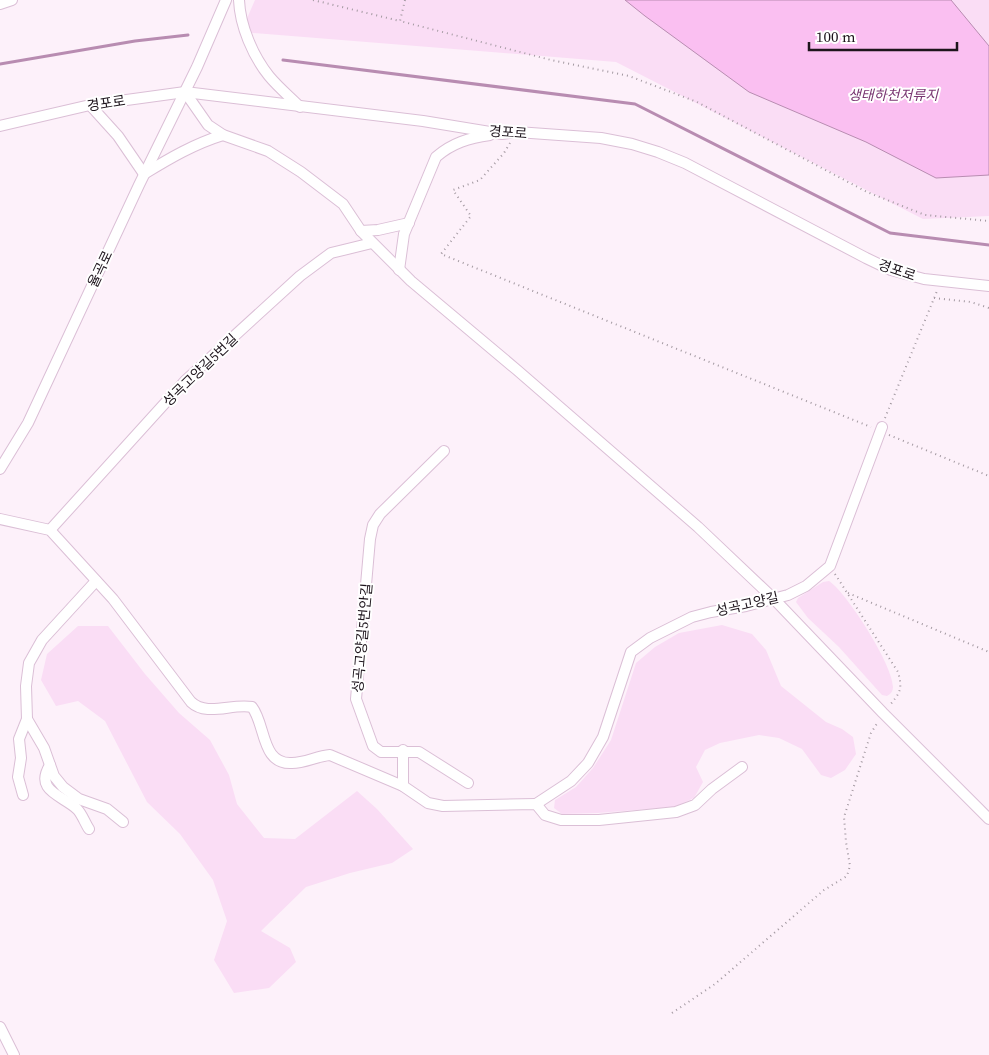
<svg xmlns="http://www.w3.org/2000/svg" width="989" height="1055" font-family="'Source Serif 4','Noto Sans KR',serif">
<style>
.green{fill:#faddf5}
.water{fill:#fabff1;stroke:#b88cb1}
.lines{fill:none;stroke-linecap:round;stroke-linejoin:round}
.stream{stroke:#b88cb1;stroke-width:3}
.minor-casing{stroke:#dbbfd6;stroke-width:12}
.path{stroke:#a399a1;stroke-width:2;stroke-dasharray:1 4;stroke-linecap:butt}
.minor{stroke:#fff;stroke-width:10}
.labels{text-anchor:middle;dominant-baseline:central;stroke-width:4;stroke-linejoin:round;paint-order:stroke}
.park-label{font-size:14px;font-style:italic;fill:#793672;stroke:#fff}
.street-label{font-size:14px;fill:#1d141c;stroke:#fff}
</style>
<rect width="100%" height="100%" fill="#fdf1fa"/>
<g class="green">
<polygon points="255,0 989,0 989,216 923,219 616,62 241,32"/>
<path d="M829,581c18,12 64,84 64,106 0,4 -2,7 -6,9l-5,-1 -43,-48 -31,-29 -12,-16 2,-4 25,-16z"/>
<polygon points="722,625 752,634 766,650 781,686 826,722 842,729 853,737 856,754 845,770 831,778 821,775 802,749 779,738 759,735 720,743 705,750 696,767 703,782 694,798 674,807 598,813 562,814 554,808 555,800 576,787 593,768 611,740 636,663 655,647 679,633"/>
<polygon points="78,626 108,626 145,674 179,713 210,740 229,775 237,804 264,838 295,839 357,791 377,809 413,849 392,863 350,873 306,887 261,931 290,948 296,962 269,988 234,993 214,960 227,921 213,880 180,834 147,802 105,721 78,701 56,706 41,680 47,654"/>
</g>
<polygon class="water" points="625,0 951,0 989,46 989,175 936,178 866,142 749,92 645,16"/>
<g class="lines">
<g class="stream">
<polyline points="283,60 635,104 890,233 989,245"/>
<polyline points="0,64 135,41 188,35"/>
</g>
<defs>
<g id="minor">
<path d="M239,0c1,26 14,56 30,76 9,11 21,21 31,31"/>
<polyline points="0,4 12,0"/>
<polyline points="185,92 208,125 223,135 268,151 301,172 343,204 361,231 411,281 517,370 698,527 774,599 883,713 989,819"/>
<path d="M90,105l28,31 26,38c26,-16 50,-30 79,-39"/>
<polyline points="0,126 90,105 185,92 423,121 502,134 517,132 601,138 632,144 658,152 685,163 866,258 891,270 924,279 989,286"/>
<polyline points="361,231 378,230 409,223"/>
<path d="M399,270l5,-36 32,-77c16,-14 33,-19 54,-22"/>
<polyline points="444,451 380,514 373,525 370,539 356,699 373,746 381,752 419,752 468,783"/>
<polyline points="0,469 28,423 139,185 197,67 226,0"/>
<path d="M0,519l50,11 63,69 78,103c16,15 41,1 61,5 14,18 9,58 40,56 13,0 25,-7 38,-8l73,31 25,17 15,3 93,-2 9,11 16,5h38l77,-8 19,-7 17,-16 30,-22"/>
<polyline points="50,530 185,381 300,276 331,253 372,243"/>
<polyline points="96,581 42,640 29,663 26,686 27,719 44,748 54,776 63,787 79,799 107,809 123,822"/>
<path d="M50,765c-16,26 12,30 27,44 5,5 8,14 12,20"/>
<polyline points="403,786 403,750"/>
<polyline points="23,795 18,777 21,758 19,739 27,719"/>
<polyline points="536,804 571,781 588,763 603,737 631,652 650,638 692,617 711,612 746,606 788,595 806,586 830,566 882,427"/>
<polyline points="0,1027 14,1055"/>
</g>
</defs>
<use href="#minor" class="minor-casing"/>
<g class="path">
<polyline points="313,0 400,21"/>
<polyline points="405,0 400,21 551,60 629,76 697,102 867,192 925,215 989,221"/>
<polyline points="510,143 504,153 480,180 453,190 471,216 441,254 871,427"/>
<polyline points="934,298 971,302 989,308"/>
<polyline points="885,418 937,291"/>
<polyline points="889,435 989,476"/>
<path d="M835,574l63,98c5,17 2,21 -9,34"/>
<polyline points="848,593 989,652"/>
<polyline points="672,1013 715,984 824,890 847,876 850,866 846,842 844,817 871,733 878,722"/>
</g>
<use href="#minor" class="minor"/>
</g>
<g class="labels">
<g class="park-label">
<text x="893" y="95">생태하천저류지</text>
</g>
<g class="street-label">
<text transform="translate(106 103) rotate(-9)">경포로</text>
<text transform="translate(508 132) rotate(4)">경포로</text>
<text transform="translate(100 269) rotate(-65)">율곡로</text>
<text transform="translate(897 270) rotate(19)">경포로</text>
<text transform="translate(200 370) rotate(-44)">성곡고양길5번길</text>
<text transform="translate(747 604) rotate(-13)">성곡고양길</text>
<text transform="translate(362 638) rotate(-85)">성곡고양길5번안길</text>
</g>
</g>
<path d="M809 42v8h148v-8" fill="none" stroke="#1d141c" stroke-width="2.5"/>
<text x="816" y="42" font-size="15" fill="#1d141c" stroke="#ffffff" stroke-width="4" paint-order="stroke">100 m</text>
</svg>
